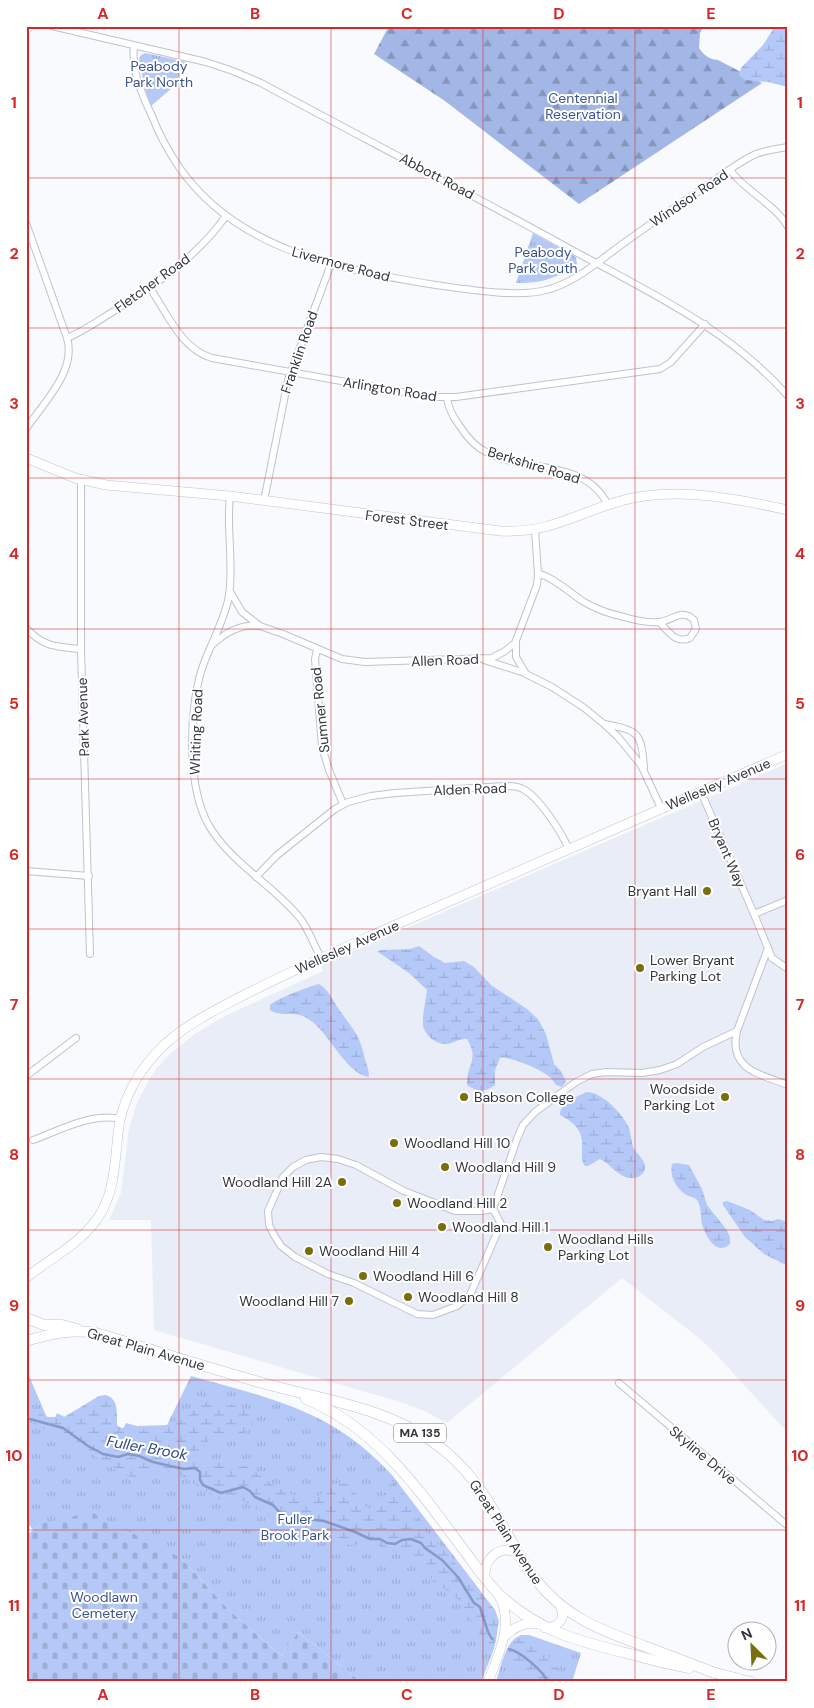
<svg xmlns="http://www.w3.org/2000/svg" width="814" height="1708" font-family="'DM Sans',sans-serif">
<style>
.built{fill:#e9edf7}
.grass{fill:url(#grass-tufts)}
.forest{fill:url(#forest-firs)}
.wetland{fill:url(#wetland-marsh)}
.cemetery{fill:url(#cemetery-stones)}
.lines{fill:none;stroke-linecap:round;stroke-linejoin:round}
.stream{stroke:#8699c7;stroke-width:2.5}
.street-casing{stroke:#bcc3d3;stroke-width:8}
.secondary-casing{stroke:#bcc3d3;stroke-width:10}
.primary-casing{stroke:#bcc3d3;stroke-width:11}
.street{stroke:#fff;stroke-width:6}
.secondary{stroke:#fff;stroke-width:9}
.primary{stroke:#fff;stroke-width:10}
.grid{fill:none;stroke:#d62828;stroke-width:1;stroke-opacity:0.55}
.poi-dot{fill:#796e0b;stroke:#fff;stroke-width:2}
.labels{text-anchor:middle;dominant-baseline:central;stroke-width:4;stroke-linejoin:round;paint-order:stroke}
.shield{fill:#fff;stroke:#707276;stroke-width:1}
.shield-label{font-size:12px;font-weight:bold;fill:#33363c}
.park-label{font-size:14px;fill:#3e5490;stroke:#fff}
.street-label{font-size:14px;fill:#33363c;stroke:#fff}
.poi-label{font-size:14px;fill:#33363c;stroke:#fff;text-anchor:start}
.water-label{font-size:15px;font-style:italic;fill:#304680;stroke:#fff}
.neatline{fill:none;stroke:#d62828;stroke-width:2}
.grid-label{font-size:16px;text-anchor:middle;font-weight:bold;fill:#d62828}
</style>
<defs>
<pattern id="grass-tufts" width="24" height="20" patternUnits="userSpaceOnUse" patternTransform="scale(1.25)"><rect width="24" height="20" fill="#b5c9f8"/><path d="M3 7l-1-3M5 7V3M7 7l1-3M15 17l-1-3M17 17v-4M19 17l1-3" fill="none" stroke="#9cadd6"/></pattern>
<pattern id="forest-firs" width="22" height="20" patternUnits="userSpaceOnUse" patternTransform="scale(1.25)"><rect width="22" height="20" fill="#a3b7e7"/><path d="M5 1l3.5 6h-7zM16 11l3.5 6h-7z" fill="#8596bc"/></pattern>
<pattern id="wetland-marsh" width="20" height="14" patternUnits="userSpaceOnUse" patternTransform="scale(1.25)"><rect width="20" height="14" fill="#b5c9f8"/><path d="M1 5h8M5 5V1M11 12h8M15 12V8" fill="none" stroke="#9cadd6"/></pattern>
<pattern id="cemetery-stones" width="16" height="16" patternUnits="userSpaceOnUse" patternTransform="scale(1.25)"><rect width="16" height="16" fill="#b5c9f8"/><path d="M2 7V4a2 2 0 0 1 4 0v3zM10 15v-3a2 2 0 0 1 4 0v3z" fill="#9cadd6"/></pattern>
</defs>
<rect width="100%" height="100%" fill="#f8fafd"/>
<polygon class="built" points="788,763 788,1433 716,1354 699,1338 622,1278 447,1423 425,1411 400,1402 154,1330 151,1220 109,1220 121,1193 129,1129 137,1103 149,1080 157,1068 170,1054 196,1033 227,1015 323,971 321,965"/>
<g class="grass">
<polygon points="145,53 187,62 172,88 151,106 145,89 139,60 140,56"/>
<path d="M533,233l43,24 1,7c-18,14 -39,20 -61,19z"/>
<path d="M26,1369l25,58 6,-14 58,30 11,-20 11,3 30,-1 24,-49c81,23 142,34 201,99l103,135c8,26 -5,48 -14,72h-120l-63,-50 -17,24 -53,-47 -47,-51 -141,-34 -7,6 -7,-9z"/>
<path d="M521,1635h8l52,18 -9,29h-76c5,-15 9,-41 25,-47z"/>
</g>
<path class="forest" d="M389,26h315l-4,7 -1,15c5,7 9,11 19,12l44,23 -183,121 -134,-103 -71,-47z"/>
<g class="wetland">
<polygon points="775,26 788,26 788,87 768,82 745,80 739,75 741,68 763,45"/>
<path d="M419,946l15,11 11,6 19,-2 10,6 17,18 36,24 11,10 8,15 8,30 7,7 5,10 -4,6 -6,-2c-2,-2 -3,-5 -5,-7 -8,-8 -41,-22 -51,-20l-5,12v15c-10,7 -17,8 -28,0 -1,-21 13,-24 0,-46 -8,-1 -14,5 -22,5 -10,0 -21,-10 -22,-19 -1,-9 3,-26 4,-35l-18,-17 -31,-21v-1l4,-1 28,-1z"/>
<path d="M319,984c11,7 14,17 21,27 14,19 20,25 25,48 2,6 4,12 4,18 -20,-2 -38,-38 -52,-51 -4,-4 -12,-10 -17,-11 -11,-3 -19,2 -30,-5v-5c6,-6 40,-19 49,-21z"/>
<path d="M587,1092c15,0 36,22 42,36 2,6 2,13 4,19 4,8 17,16 10,26 -2,3 -7,5 -10,5 -14,1 -22,-14 -33,-19l-12,7h-3c-4,-6 -3,-9 -3,-16 2,-19 -7,-27 -22,-35 -1,-11 17,-19 27,-23z"/>
<path d="M676,1163l13,2 13,24 5,16 19,24 4,8v7c-12,12 -23,-5 -27,-17 -4,-10 0,-17 -6,-27 -4,-4 -8,-3 -12,-6 -9,-6 -16,-18 -13,-30z"/>
<polygon points="727,1201 750,1210 764,1220 772,1221 778,1219 788,1222 788,1266 764,1254 745,1237 723,1205 723,1202"/>
<path d="M105,1395c14,3 12,19 12,30 12,11 52,1 66,-6 10,-6 17,-17 29,-19 7,-2 12,2 18,4 47,15 11,38 -17,32l-15,16c3,15 10,12 21,7 4,1 7,4 11,5 6,3 13,0 19,4 17,11 38,29 59,30 18,1 20,-21 42,-13 9,10 17,35 34,19l1,-22 2,-3 4,1 8,7 23,35 4,10 14,14 55,64 4,11 -6,30 -2,2 -3,-4 -24,-42 -10,-12 -20,-12 -9,-15 -13,-12 -28,-8 -11,-5 -21,2 -21,-3 -9,-4 -10,-9 -25,-4 -14,-6 -34,-21 -9,-1 -12,2 -36,-23 -22,-9 -7,1 -16,9 -12,-1 -34,-22 -65,-34v-12l22,9h16l35,-21z"/>
<path d="M520,1638c24,1 33,27 46,44h-22l-31,-21 -5,-8 -1,-4 8,-9z"/>
</g>
<polygon class="cemetery" points="91,1512 181,1558 228,1609 281,1656 298,1632 361,1682 26,1682 26,1536 40,1524"/>
<g class="lines">
<g class="stream">
<polyline points="26,1418 63,1428 88,1446 103,1454 118,1457 128,1454 139,1456 153,1462 170,1466 184,1469 195,1468 200,1472 200,1480 203,1485 221,1493 243,1487 250,1491 255,1497 273,1505 283,1516 324,1521 355,1532 370,1539 380,1539 387,1543 395,1544 402,1540 411,1539 421,1543 425,1548 442,1560 458,1577 469,1595 474,1603 480,1607 488,1632 492,1639"/>
<path d="M509,1649c12,3 33,21 39,33"/>
</g>
<defs>
<g id="street">
<path d="M52,26l154,36 27,9 28,12c104,56 208,110 311,167 77,42 157,79 216,146"/>
<path d="M134,46c-3,24 8,49 18,70 7,18 16,35 27,51 58,84 163,103 257,118 29,4 82,13 110,5 25,-6 47,-24 67,-39 32,-24 65,-46 98,-68 14,-10 29,-22 45,-29 10,-4 21,-5 32,-7"/>
<path d="M730,170c16,22 44,33 58,57"/>
<path d="M26,223l41,115c10,33 -24,65 -41,91"/>
<path d="M150,288c17,25 31,61 62,70l219,39h25l204,-28 11,-7 34,-38"/>
<path d="M67,338c17,-7 32,-18 47,-27 42,-27 83,-54 112,-95"/>
<path d="M447,397c1,11 6,20 12,28 7,11 15,21 27,27 39,21 99,6 122,53"/>
<polyline points="81,480 81,649 90,954"/>
<path d="M230,496c-4,33 4,66 -1,99 -2,19 -18,49 -25,68 -16,42 -18,127 7,166 23,36 63,57 89,89 9,12 14,27 21,40"/>
<polyline points="264,501 288,380 331,264"/>
<path d="M538,574c11,0 35,21 46,28 12,7 26,12 40,15 10,3 23,6 34,5 14,0 23,-15 36,-2l2,9 -6,9c-14,6 -21,-6 -30,-15"/>
<polyline points="231,593 242,612 260,626 283,634 342,659 365,662 492,658 505,651 515,643 537,585 538,574 535,530"/>
<path d="M26,628c17,19 31,19 55,21"/>
<polyline points="516,642 516,657 526,674 552,687 583,707 604,724 618,737 641,765 661,808"/>
<path d="M213,644c12,-11 27,-20 44,-18"/>
<polyline points="317,650 315,659 322,747 329,770 343,804"/>
<polyline points="484,660 525,673"/>
<path d="M605,724c34,7 36,8 39,43"/>
<polyline points="701,792 754,914"/>
<polyline points="26,871 89,876"/>
<path d="M256,877l20,-21 59,-47 13,-7 23,-6 24,-3 109,-7c6,0 13,0 19,3 17,9 38,43 46,60"/>
<polyline points="788,900 754,914 772,958 788,969"/>
<path d="M737,1031c-9,38 22,43 51,54"/>
<polyline points="26,1076 76,1038"/>
<path d="M33,1140c25,-9 60,-28 87,-21"/>
<polygon points="321,1157 338,1159 356,1165 404,1191 455,1211 482,1211 493,1209 501,1224 470,1295 457,1306 433,1315 417,1314 354,1283 328,1274 295,1257 281,1246 274,1235 269,1225 268,1211 283,1177 293,1167 306,1160"/>
<polyline points="493,1209 517,1139 523,1125 535,1112 576,1082 592,1074 606,1072 642,1073 660,1070 677,1064 703,1047 737,1031 768,948"/>
<polyline points="619,1383 788,1526"/>
</g>
<g id="secondary">
<path d="M26,458l49,20 31,7 124,11 270,35c55,3 84,-23 133,-33 51,-10 105,1 155,12"/>
<path d="M26,1278c27,-22 59,-36 76,-67 13,-24 13,-51 16,-77 3,-34 21,-65 46,-89 23,-21 51,-35 78,-49 47,-24 95,-45 142,-66 135,-59 269,-118 404,-176"/>
<path d="M485,1577c-1,-19 15,-33 33,-24"/>
<path d="M545,1628c14,-1 22,-10 15,-22"/>
<path d="M504,1637c10,-10 21,-16 35,-13"/>
<path d="M488,1682c10,-27 27,-58 11,-86"/>
</g>
<g id="primary">
<polyline points="26,1318 44,1325 62,1325 77,1329"/>
<path d="M26,1341c23,-7 46,-12 70,-8 58,17 115,36 174,52 55,15 116,23 163,57 35,24 55,57 75,93 9,15 17,32 28,45 30,38 65,50 108,66 24,9 47,18 71,27"/>
<path d="M306,1399c69,28 111,88 154,146 14,18 26,38 43,53 39,34 75,43 123,55 21,6 42,11 63,15"/>
<polyline points="708,1671 751,1682"/>
</g>
</defs>
<use href="#street" class="street-casing"/>
<use href="#secondary" class="secondary-casing"/>
<use href="#primary" class="primary-casing"/>
<use href="#street" class="street"/>
<use href="#secondary" class="secondary"/>
<use href="#primary" class="primary"/>
</g>
<path class="grid" d="M179,26v1656M331,26v1656M483,26v1656M635,26v1656M26,178h762M26,328h762M26,478h762M26,629h762M26,779h762M26,929h762M26,1079h762M26,1230h762M26,1380h762M26,1530h762"/>
<g class="poi-dot">
<circle cx="707" cy="891" r="5"/>
<circle cx="640" cy="968" r="5"/>
<circle cx="464" cy="1097" r="5"/>
<circle cx="725" cy="1097" r="5"/>
<circle cx="394" cy="1143" r="5"/>
<circle cx="445" cy="1167" r="5"/>
<circle cx="342" cy="1182" r="5"/>
<circle cx="397" cy="1203" r="5"/>
<circle cx="442" cy="1227" r="5"/>
<circle cx="548" cy="1247" r="5"/>
<circle cx="309" cy="1251" r="5"/>
<circle cx="363" cy="1276" r="5"/>
<circle cx="408" cy="1297" r="5"/>
<circle cx="349" cy="1301" r="5"/>
</g>
<g class="labels">
<rect class="shield" x="394" y="1423.5" width="52" height="19" rx="4"/>
<g class="shield-label">
<text x="420" y="1433">MA 135</text>
</g>
<g class="park-label">
<text x="159" y="66">Peabody<tspan x="159" dy="16">Park North</tspan></text>
<text x="583" y="98">Centennial<tspan x="583" dy="16">Reservation</tspan></text>
<text x="543" y="252">Peabody<tspan x="543" dy="16">Park South</tspan></text>
<text x="295" y="1519">Fuller<tspan x="295" dy="16">Brook Park</tspan></text>
<text x="104" y="1597">Woodlawn<tspan x="104" dy="16">Cemetery</tspan></text>
</g>
<g class="street-label">
<text transform="translate(437 176) rotate(28)">Abbott Road</text>
<text transform="translate(689 198) rotate(-34)">Windsor Road</text>
<text transform="translate(341 264) rotate(15)">Livermore Road</text>
<text transform="translate(152 283) rotate(-36)">Fletcher Road</text>
<text transform="translate(299 352) rotate(-71)">Franklin Road</text>
<text transform="translate(390 389) rotate(9)">Arlington Road</text>
<text transform="translate(534 465) rotate(17)">Berkshire Road</text>
<text transform="translate(407 520) rotate(7)">Forest Street</text>
<text transform="translate(445 660) rotate(-2)">Allen Road</text>
<text transform="translate(320 710) rotate(-96)">Sumner Road</text>
<text transform="translate(83 717) rotate(-92)">Park Avenue</text>
<text transform="translate(196 732) rotate(-88)">Whiting Road</text>
<text transform="translate(718 784) rotate(-23)">Wellesley Avenue</text>
<text transform="translate(470 789) rotate(-2)">Alden Road</text>
<text transform="translate(727 853) rotate(67)">Bryant Way</text>
<text transform="translate(347 947) rotate(-24)">Wellesley Avenue</text>
<text transform="translate(146 1349) rotate(16)">Great Plain Avenue</text>
<text transform="translate(703 1455) rotate(40)">Skyline Drive</text>
<text transform="translate(506 1532) rotate(57)">Great Plain Avenue</text>
</g>
<g class="poi-label">
<text x="697" y="891" text-anchor="end">Bryant Hall</text>
<text x="650" y="960">Lower Bryant<tspan x="650" dy="16">Parking Lot</tspan></text>
<text x="715" y="1089" text-anchor="end">Woodside<tspan x="715" dy="16">Parking Lot</tspan></text>
<text x="474" y="1097">Babson College</text>
<text x="404" y="1143">Woodland Hill 10</text>
<text x="455" y="1167">Woodland Hill 9</text>
<text x="332" y="1182" text-anchor="end">Woodland Hill 2A</text>
<text x="407" y="1203">Woodland Hill 2</text>
<text x="452" y="1227">Woodland Hill 1</text>
<text x="558" y="1239">Woodland Hills<tspan x="558" dy="16">Parking Lot</tspan></text>
<text x="319" y="1251">Woodland Hill 4</text>
<text x="373" y="1276">Woodland Hill 6</text>
<text x="418" y="1297">Woodland Hill 8</text>
<text x="339" y="1301" text-anchor="end">Woodland Hill 7</text>
</g>
<g class="water-label">
<text transform="translate(147 1448) rotate(10)">Fuller Brook</text>
</g>
</g>
<rect width="814" height="1708" fill="none" stroke="#ffffff" stroke-width="55"/>
<g transform="translate(752 1646) rotate(336)"><circle r="24" fill="#ffffff" stroke="#adafb1"/>
<path d="M0-4L9 19L0 12L-9 19Z" fill="#796e0b"/>
<text y="-8" font-size="14" font-weight="bold" text-anchor="middle" fill="#33363c">N</text>
</g>
<rect x="28" y="28" width="758" height="1652" class="neatline"/>
<g class="grid-label">
<text x="103" y="19">A</text>
<text x="255" y="19">B</text>
<text x="407" y="19">C</text>
<text x="559" y="19">D</text>
<text x="711" y="19">E</text>
<text x="14" y="108">1</text>
<text x="800" y="108">1</text>
<text x="14" y="259">2</text>
<text x="800" y="259">2</text>
<text x="14" y="409">3</text>
<text x="800" y="409">3</text>
<text x="14" y="559">4</text>
<text x="800" y="559">4</text>
<text x="14" y="709">5</text>
<text x="800" y="709">5</text>
<text x="14" y="860">6</text>
<text x="800" y="860">6</text>
<text x="14" y="1010">7</text>
<text x="800" y="1010">7</text>
<text x="14" y="1160">8</text>
<text x="800" y="1160">8</text>
<text x="14" y="1311">9</text>
<text x="800" y="1311">9</text>
<text x="14" y="1461">10</text>
<text x="800" y="1461">10</text>
<text x="14" y="1611">11</text>
<text x="800" y="1611">11</text>
<text x="103" y="1700">A</text>
<text x="255" y="1700">B</text>
<text x="407" y="1700">C</text>
<text x="559" y="1700">D</text>
<text x="711" y="1700">E</text>
</g>
</svg>
